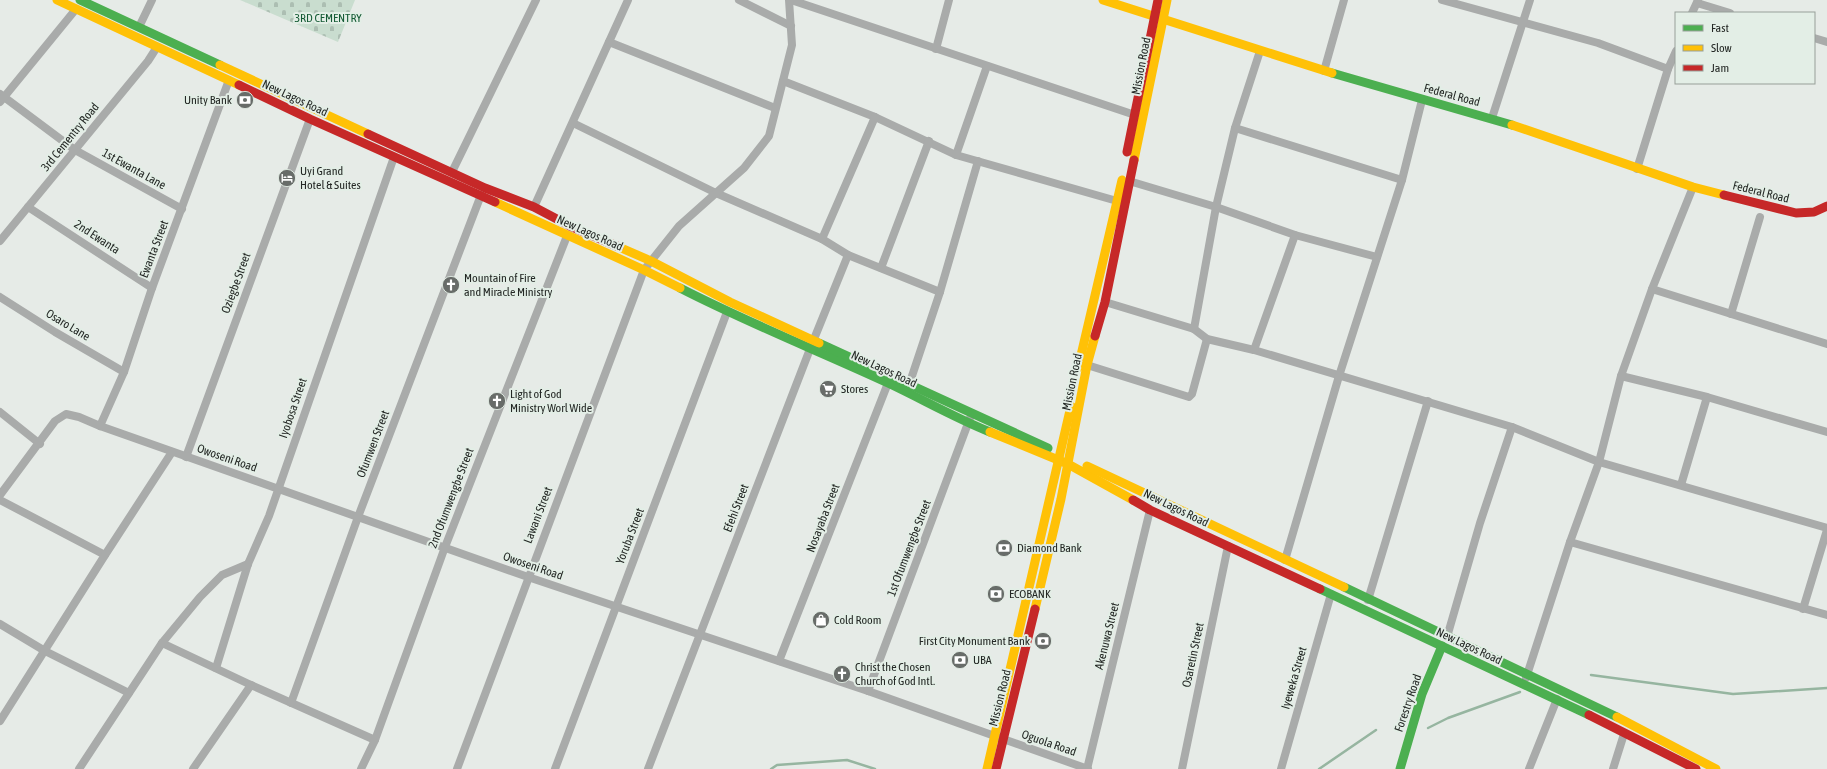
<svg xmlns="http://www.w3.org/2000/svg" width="1827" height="769" font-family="'Asap Condensed',sans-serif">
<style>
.cemetery{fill:url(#cemetery-stones)}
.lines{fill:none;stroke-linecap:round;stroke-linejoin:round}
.stream{stroke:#96b5a0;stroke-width:2.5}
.street{stroke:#a9abaa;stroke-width:8}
.fast{stroke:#4caf50;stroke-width:9}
.slow{stroke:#ffc107;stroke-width:9}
.jam{stroke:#c62828;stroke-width:9}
.labels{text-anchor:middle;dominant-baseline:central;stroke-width:4;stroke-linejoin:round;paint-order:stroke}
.park-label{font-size:12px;fill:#155b35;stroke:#e3eee6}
.street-label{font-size:12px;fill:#242825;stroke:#e3eee6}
.poi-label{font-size:12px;fill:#242825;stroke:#e3eee6;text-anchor:start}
</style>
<defs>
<pattern id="cemetery-stones" width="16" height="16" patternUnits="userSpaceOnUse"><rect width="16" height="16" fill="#c9ddcf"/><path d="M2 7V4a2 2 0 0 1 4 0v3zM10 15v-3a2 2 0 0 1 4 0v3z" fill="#acbeb2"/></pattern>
</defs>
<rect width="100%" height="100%" fill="#e6ebe7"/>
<polygon class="cemetery" points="240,0 355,0 338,42"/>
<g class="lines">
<g class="stream">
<polyline points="1591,675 1733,694 1827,688"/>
<polyline points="1428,728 1448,718 1520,692"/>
<polyline points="771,769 777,765 847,760 875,769"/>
<polyline points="1319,769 1376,730"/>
</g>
<g class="street">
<polyline points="739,0 791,26"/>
<polyline points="791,0 1135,115"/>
<polyline points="1442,0 1598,43 1668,69"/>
<polyline points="1697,3 1730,13"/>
<polyline points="1692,13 1698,0"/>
<polyline points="139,27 152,0"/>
<polyline points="1814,38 1827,42"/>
<polyline points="609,42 775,108"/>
<polyline points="936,49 949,0"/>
<polyline points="1324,71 1344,0"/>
<polyline points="783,81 875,117 956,155 1117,201"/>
<polyline points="0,94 75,150 182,209"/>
<polyline points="0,102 76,9"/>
<polyline points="1492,118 1530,0"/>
<polyline points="573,123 716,193 822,239 848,255 940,292"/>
<polyline points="1235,128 1402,180"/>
<polyline points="956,155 987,66"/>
<polyline points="1637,169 1668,69 1676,51"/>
<polyline points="452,172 536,0"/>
<polyline points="1129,181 1216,207 1295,235 1377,257"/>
<polyline points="28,207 152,288"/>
<polyline points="534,207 628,0"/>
<polyline points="822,239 875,117"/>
<polyline points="0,241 148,61 157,47"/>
<polyline points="881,268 929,141"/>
<polyline points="1652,289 1827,344"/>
<polyline points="0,297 55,332 124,372"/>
<polyline points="1105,302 1194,329 1207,339 1254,350 1512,427 1599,462 1827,528"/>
<polyline points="1731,314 1760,217"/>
<polyline points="1194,329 1216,207 1235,128 1260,51"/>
<polyline points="1254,350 1295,235"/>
<polyline points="1087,365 1189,397 1192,394 1207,339"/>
<polyline points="1621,376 1707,397 1827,432"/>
<polyline points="908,388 940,292 978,161"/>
<polyline points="0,412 40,444"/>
<polyline points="100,426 124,372 152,288 229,80"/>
<polyline points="186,457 310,119"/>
<polyline points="1681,485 1707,397"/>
<polyline points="0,495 55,421 66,414 79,417 100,426 528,577 868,691 1088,769"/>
<polyline points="0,500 105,555"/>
<polyline points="1570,542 1827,615"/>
<polyline points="1285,560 1339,376 1402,180 1422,100"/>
<polyline points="1368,600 1428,401"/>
<polyline points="1803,609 1827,530"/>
<polyline points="0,624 45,651 129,693"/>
<polyline points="1447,637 1480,523 1512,427"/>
<polyline points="162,643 251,685 375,740"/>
<polyline points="779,661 888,383"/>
<polyline points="216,668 248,564 269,516 394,157"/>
<polyline points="1526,678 1570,542 1599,462 1621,376 1652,289 1693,187"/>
<polyline points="868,691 970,418"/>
<polyline points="291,703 358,517 481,195"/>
<polyline points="0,721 105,555 172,452"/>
<polyline points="79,769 162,643 200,597 222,575 248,564"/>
<polyline points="193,769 251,685"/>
<polyline points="361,769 375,740 445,547 567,236"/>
<polyline points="457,769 644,270 679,226 744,168 769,136 792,45 789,0"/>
<polyline points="555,769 727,312"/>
<polyline points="648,769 810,349 848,255"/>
<polyline points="1087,769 1150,510"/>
<polyline points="1182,769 1228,546"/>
<polyline points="1281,769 1331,594"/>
<polyline points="1529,769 1557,699"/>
<polyline points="1613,769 1624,734"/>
</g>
<g class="fast">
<polyline points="80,0 220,65"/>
<polyline points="1332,73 1512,125"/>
<path d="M680,288c68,35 139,63 208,95 34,16 67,35 102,49"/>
<polyline points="819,343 1048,448"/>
<polyline points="1344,587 1617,717"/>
<polyline points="1320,589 1589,715"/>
<polyline points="1400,769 1422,694 1442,646"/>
</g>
<g class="slow">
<polyline points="57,0 239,85"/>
<polyline points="1103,0 1332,73"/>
<polyline points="220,65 368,134"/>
<polyline points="1512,125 1693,187 1724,195"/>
<polyline points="1134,160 1167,0"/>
<polyline points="495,202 644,270 680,288"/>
<polyline points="619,247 651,261 730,302 819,343"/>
<polyline points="1078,368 1122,180"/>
<polyline points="990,432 1068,464 1133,500"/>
<polyline points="1087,466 1344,587"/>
<polyline points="1035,609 1061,499 1087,365 1095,336"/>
<polyline points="1617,717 1716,769"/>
<polyline points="987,769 1071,406"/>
</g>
<g class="jam">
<polyline points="239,85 310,119 495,202"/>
<polyline points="368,134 485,188 534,207 570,226 619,247"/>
<polyline points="1127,152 1158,0"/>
<polyline points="1724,195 1796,213 1814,212 1827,206"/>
<polyline points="1095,336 1105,302 1134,160"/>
<polyline points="1133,500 1150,510 1320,589"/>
<polyline points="1589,715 1696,769"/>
<polyline points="996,769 1035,609"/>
</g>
</g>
<defs>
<symbol id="bank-disc" viewBox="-11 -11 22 22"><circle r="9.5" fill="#686c69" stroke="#e3eee6"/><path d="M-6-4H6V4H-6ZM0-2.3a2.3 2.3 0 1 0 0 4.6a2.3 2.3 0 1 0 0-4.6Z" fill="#fff"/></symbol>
<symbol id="hotel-disc" viewBox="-11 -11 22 22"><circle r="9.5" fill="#686c69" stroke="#e3eee6"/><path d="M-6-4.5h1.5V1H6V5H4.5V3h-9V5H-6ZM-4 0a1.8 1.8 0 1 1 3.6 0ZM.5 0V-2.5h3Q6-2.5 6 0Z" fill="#fff"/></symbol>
<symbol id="church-disc" viewBox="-11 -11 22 22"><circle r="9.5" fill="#686c69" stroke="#e3eee6"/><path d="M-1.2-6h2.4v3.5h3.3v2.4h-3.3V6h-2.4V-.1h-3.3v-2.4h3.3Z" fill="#fff"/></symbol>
<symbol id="supermarket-disc" viewBox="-11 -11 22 22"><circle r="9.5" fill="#686c69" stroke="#e3eee6"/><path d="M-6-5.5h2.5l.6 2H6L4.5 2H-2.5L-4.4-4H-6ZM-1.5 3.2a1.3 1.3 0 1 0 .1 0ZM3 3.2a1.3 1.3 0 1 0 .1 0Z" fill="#fff"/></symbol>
<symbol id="shop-disc" viewBox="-11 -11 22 22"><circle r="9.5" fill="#686c69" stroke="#e3eee6"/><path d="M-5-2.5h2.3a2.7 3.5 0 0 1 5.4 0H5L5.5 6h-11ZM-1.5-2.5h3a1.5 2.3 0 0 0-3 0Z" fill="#fff"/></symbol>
</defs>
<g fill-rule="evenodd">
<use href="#bank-disc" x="235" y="90" width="20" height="20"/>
<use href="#hotel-disc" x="277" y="168" width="20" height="20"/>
<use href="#church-disc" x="441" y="275" width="20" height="20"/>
<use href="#supermarket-disc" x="818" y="379" width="20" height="20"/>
<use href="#church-disc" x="487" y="391" width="20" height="20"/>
<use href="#bank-disc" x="994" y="538" width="20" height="20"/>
<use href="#bank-disc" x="986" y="584" width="20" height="20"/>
<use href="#shop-disc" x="811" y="610" width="20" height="20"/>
<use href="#bank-disc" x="1033" y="631" width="20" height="20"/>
<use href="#bank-disc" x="950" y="650" width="20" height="20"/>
<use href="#church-disc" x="832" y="664" width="20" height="20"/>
</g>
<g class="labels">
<g class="park-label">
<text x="328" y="18">3RD CEMENTRY</text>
</g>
<g class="street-label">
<text transform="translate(1141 66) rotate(-79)">Mission Road</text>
<text transform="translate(1452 95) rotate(15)">Federal Road</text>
<text transform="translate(295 98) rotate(25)">New Lagos Road</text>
<text transform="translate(70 137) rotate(-51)">3rd Cementry Road</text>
<text transform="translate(134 169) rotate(29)">1st Ewanta Lane</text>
<text transform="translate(1761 192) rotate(14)">Federal Road</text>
<text transform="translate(590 233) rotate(24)">New Lagos Road</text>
<text transform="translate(97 237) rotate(33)">2nd Ewanta</text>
<text transform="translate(154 249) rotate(-69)">Ewanta Street</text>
<text transform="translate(236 283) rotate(-70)">Oziegbe Street</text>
<text transform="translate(68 325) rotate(31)">Osaro Lane</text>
<text transform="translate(884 369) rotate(25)">New Lagos Road</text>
<text transform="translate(1072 382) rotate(-78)">Mission Road</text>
<text transform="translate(293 408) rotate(-71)">Iyobosa Street</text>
<text transform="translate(373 444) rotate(-69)">Ofumwen Street</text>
<text transform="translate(227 458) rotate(19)">Owoseni Road</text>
<text transform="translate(451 498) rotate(-69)">2nd Ofumwengbe Street</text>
<text transform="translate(736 508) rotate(-69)">Efehi Street</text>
<text transform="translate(1176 508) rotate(26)">New Lagos Road</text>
<text transform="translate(538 515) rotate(-69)">Lawani Street</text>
<text transform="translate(823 518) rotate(-69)">Nosayaba Street</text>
<text transform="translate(630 536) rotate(-69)">Yoruba Street</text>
<text transform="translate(909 548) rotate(-69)">1st Ofumwengbe Street</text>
<text transform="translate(533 566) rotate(19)">Owoseni Road</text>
<text transform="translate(1107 636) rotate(-76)">Akenuwa Street</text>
<text transform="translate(1469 646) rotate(25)">New Lagos Road</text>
<text transform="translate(1193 655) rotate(-78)">Osaretin Street</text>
<text transform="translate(1294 678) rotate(-74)">Iyeweka Street</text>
<text transform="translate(1000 698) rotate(-76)">Mission Road</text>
<text transform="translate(1408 703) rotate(-71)">Forestry Road</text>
<text transform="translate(1049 743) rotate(19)">Oguola Road</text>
</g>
<g class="poi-label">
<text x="232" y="100" text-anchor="end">Unity Bank</text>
<text x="300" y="171">Uyi Grand<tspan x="300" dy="14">Hotel &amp; Suites</tspan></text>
<text x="464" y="278">Mountain of Fire<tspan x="464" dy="14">and Miracle Ministry</tspan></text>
<text x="841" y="389">Stores</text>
<text x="510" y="394">Light of God<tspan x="510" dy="14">Ministry Worl Wide</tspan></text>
<text x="1017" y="548">Diamond Bank</text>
<text x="1009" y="594">ECOBANK</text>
<text x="834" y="620">Cold Room</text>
<text x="1030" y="641" text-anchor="end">First City Monument Bank</text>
<text x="973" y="660">UBA</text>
<text x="855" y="667">Christ the Chosen<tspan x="855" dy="14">Church of God Intl.</tspan></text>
</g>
</g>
<rect x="1675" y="12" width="140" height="72" fill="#e3eee6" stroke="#979f99"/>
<rect x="1683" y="25" width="20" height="6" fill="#4caf50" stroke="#979f99"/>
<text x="1711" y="32" font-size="12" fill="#242825">Fast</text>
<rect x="1683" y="45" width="20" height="6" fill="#ffc107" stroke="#979f99"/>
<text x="1711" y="52" font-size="12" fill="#242825">Slow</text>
<rect x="1683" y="65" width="20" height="6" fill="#c62828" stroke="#979f99"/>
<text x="1711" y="72" font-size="12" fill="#242825">Jam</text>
</svg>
